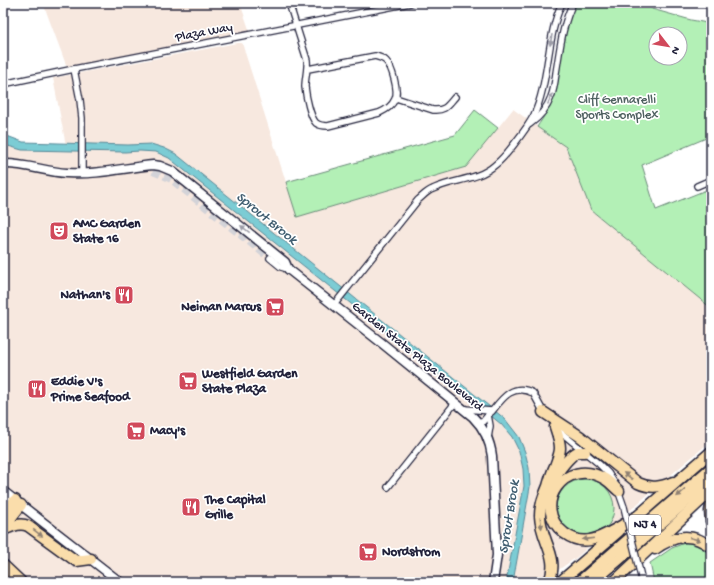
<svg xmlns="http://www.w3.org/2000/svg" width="714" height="585" font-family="'Gochi Hand',sans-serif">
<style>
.built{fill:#f7e8df}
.green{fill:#b3f0b6;stroke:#6a8978;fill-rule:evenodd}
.water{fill:#7bccd4;stroke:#578897}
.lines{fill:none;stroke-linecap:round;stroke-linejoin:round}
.secondary-tunnel{stroke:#d3d3d8;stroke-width:8;stroke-dasharray:8 4;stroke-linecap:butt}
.street-casing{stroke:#22223b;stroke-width:8}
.secondary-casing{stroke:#22223b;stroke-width:11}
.highway-casing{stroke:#22223b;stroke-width:13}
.street{stroke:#fff;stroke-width:5.5}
.secondary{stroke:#fff;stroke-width:8}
.highway{stroke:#faddab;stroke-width:10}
.street-bridge-casing{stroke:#22223b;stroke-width:8;stroke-linecap:butt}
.street-bridge{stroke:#fff;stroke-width:5.5}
.oneway{fill:#9c9ca7}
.oneway2{fill:#8e8073}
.labels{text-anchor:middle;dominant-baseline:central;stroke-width:3.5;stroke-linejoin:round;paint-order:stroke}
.shield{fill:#fff;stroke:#646476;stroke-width:1}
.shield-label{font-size:12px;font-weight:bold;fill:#22223b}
.street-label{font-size:13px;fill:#22223b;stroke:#fff}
.park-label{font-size:13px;fill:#4e6060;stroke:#fff}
.poi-label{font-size:13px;font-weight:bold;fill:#22223b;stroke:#fff;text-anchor:start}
.water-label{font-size:14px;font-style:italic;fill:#415e71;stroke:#fff}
</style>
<rect width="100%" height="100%" fill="#fff"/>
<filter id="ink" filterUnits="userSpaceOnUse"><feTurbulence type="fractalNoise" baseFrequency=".025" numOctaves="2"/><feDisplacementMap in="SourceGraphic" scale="8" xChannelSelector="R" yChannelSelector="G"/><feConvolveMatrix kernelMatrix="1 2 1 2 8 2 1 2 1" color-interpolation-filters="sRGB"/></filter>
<g filter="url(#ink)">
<g class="built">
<polygon points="43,3 240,3 251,35 68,70"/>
<polygon points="237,43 242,43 297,217 466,167 513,109 566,147 591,210 711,308 711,441 652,491 577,557 541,582 20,582 3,572 3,143 8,146 67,151 53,78"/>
</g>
<g class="green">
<path d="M577,3h69l6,6 39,11 11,2 9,2v112l-69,29 14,45 55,-22v120l-120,-98 -25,-63 -29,-20c6,-9 15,-22 18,-32 7,-26 6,-71 22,-92zM656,34h24v24h-24z"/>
<polygon points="475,110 498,128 466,167 297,217 286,182 455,135"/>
<circle cx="585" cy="508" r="29"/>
<polygon points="687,542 699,544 711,550 711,582 654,582 650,563 672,548"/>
</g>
<polygon class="water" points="3,132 7,136 23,142 128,145 151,144 164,148 176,154 505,419 519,437 525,452 529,468 530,487 513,582 507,582 507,577 524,486 523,469 519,451 512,437 501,424 169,158 156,152 140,151 125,152 22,150 8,146 3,143"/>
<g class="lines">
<polyline class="secondary-tunnel" points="153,171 165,176 171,179 270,258"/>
<defs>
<g id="street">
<path d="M289,3l18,57c1,9 -2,18 -2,27 1,9 5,30 11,36 4,3 8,3 12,3l51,-13c7,-3 13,-7 16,-14 4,-8 -3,-32 -9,-38 -3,-3 -7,-4 -11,-5l-67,13"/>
<polyline points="74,69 80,100 82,118 82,174"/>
<polyline points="3,84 74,69 410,3"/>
<path d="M396,98l37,12c12,1 14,-4 22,-13"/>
<path d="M530,124c10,-7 17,-16 21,-27 3,-7 4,-16 5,-24 4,-24 6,-48 17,-70"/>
<polyline points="697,186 711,180"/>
<polyline points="270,258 281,267 288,269"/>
<path d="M334,305l84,-105c5,-4 9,-9 15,-11 20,-10 44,-8 62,-24 8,-6 14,-14 20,-22 7,-9 14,-18 19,-28 8,-17 11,-38 14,-56 3,-19 6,-39 14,-56"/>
<polyline points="464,409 492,411"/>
<path d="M480,425c4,-5 8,-10 13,-15 10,-13 21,-27 40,-17l11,20"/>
<polyline points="557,429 599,464 608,473 617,487 624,507"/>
<polyline points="488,438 490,426 488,415"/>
<polyline points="388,487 455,403"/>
</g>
<g id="secondary">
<path d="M3,164c21,-1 43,8 64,9 29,2 57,-5 86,-8l7,1 12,5 103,83 10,8 3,7 95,75 90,73c11,11 17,23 19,39l5,99 -4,27"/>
<polyline points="3,491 120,582"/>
</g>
<g id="highway">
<path d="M543,412l38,25 57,46c13,6 23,4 35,-1"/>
<path d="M553,479c5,-7 16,-24 25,-27 2,0 5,0 7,0"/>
<path d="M619,491c-5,-4 -9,-9 -14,-12 -40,-24 -75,27 -41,54 7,5 17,9 26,7 16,-3 32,-15 46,-23"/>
<polyline points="711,506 710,511 711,521"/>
<polyline points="3,514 15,500"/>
<polyline points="632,521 711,452"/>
<polyline points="3,528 21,505"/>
<path d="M3,530c8,-3 16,-8 25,-4l48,35 15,-2"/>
<path d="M655,549c19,-13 36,-18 56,-2"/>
<polyline points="3,565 21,582"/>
<polyline points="3,580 7,582"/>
<path d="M549,582c11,-26 -8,-40 -9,-66 0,-11 4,-20 8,-30 2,-7 4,-14 7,-20 2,-6 5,-12 5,-18 0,-7 -3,-15 -5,-21"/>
<polyline points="560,582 619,531"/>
<polyline points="579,582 711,468"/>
<polyline points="593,582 711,480"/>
<polyline points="614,582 711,491"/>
</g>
</defs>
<use href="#street" class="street-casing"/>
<use href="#secondary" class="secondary-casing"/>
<use href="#highway" class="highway-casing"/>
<use href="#street" class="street"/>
<use href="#secondary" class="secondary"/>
<use href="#highway" class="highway"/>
<defs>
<polyline id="street-bridge" points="624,507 641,577"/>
</defs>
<use href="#street-bridge" class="street-bridge-casing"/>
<use href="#street-bridge" class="street-bridge"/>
</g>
<defs><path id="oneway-solid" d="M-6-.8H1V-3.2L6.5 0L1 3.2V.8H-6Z"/></defs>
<g class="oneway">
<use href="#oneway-solid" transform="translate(551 40) rotate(100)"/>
<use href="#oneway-solid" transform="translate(550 99) rotate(-67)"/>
<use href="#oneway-solid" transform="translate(245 229) rotate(-142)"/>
</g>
<g class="oneway2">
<use href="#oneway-solid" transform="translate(628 476) rotate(-142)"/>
<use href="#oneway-solid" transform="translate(681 493) rotate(139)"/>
<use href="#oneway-solid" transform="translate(541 523) rotate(83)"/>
<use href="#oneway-solid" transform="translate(38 533) rotate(36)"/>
<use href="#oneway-solid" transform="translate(588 539) rotate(173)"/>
<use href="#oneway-solid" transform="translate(695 539) rotate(15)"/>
</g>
</g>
<defs>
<symbol id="theatre-square" viewBox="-11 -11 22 22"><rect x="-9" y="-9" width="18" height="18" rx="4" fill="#d1495b" stroke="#fff"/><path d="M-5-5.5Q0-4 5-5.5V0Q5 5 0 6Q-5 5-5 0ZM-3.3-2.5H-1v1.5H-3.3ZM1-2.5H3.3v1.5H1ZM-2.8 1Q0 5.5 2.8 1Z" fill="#fff"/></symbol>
<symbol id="restaurant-square" viewBox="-11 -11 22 22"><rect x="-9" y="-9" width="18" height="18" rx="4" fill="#d1495b" stroke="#fff"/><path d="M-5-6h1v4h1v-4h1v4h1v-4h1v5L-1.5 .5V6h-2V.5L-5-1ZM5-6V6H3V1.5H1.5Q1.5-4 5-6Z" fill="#fff"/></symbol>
<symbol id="supermarket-square" viewBox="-11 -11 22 22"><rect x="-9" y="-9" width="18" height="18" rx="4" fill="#d1495b" stroke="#fff"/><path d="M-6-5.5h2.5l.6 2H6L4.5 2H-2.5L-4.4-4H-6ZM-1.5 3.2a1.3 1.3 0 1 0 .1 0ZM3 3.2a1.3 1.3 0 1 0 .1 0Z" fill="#fff"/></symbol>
</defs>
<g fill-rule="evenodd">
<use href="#theatre-square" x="48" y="220" width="22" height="22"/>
<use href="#restaurant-square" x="113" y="284" width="22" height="22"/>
<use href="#supermarket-square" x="264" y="296" width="22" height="22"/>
<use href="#supermarket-square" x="177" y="370" width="22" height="22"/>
<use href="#restaurant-square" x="26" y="378" width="22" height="22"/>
<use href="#supermarket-square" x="125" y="420" width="22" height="22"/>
<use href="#restaurant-square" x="180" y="496" width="22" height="22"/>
<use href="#supermarket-square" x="357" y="541" width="22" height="22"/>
</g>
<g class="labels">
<rect class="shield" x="629" y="515" width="32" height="20" rx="3"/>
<g class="shield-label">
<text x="645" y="525">NJ 4</text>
</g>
<g class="street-label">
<text transform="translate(204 33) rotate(-11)">Plaza Way</text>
<text transform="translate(417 357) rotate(39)">Garden State Plaza Boulevard</text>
</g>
<g class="park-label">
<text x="617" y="100">Cliff Gennarelli<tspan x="617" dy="15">Sports Complex</tspan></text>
</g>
<g class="poi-label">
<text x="73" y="224">AMC Garden<tspan x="73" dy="15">State 16</tspan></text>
<text x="110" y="295" text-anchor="end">Nathan's</text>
<text x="261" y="307" text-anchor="end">Neiman Marcus</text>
<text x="202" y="374">Westfield Garden<tspan x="202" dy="15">State Plaza</tspan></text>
<text x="51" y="382">Eddie V's<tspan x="51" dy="15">Prime Seafood</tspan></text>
<text x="150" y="431">Macy's</text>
<text x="205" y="500">The Capital<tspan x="205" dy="15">Grille</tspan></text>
<text x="382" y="552">Nordstrom</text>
</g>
<g class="water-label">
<text transform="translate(266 219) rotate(39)">Sprout Brook</text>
<text transform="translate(510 517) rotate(-81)">Sprout Brook</text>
</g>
</g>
<rect width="714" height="585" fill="none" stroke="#fff" stroke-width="16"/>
<rect x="8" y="8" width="698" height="569" fill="none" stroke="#22223b" stroke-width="1.5" filter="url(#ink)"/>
<g transform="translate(668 46) rotate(121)"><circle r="19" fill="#ffffff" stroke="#a7a7b1"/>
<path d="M0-3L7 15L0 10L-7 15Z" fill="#d1495b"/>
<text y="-6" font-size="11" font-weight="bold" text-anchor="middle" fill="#22223b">N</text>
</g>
</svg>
